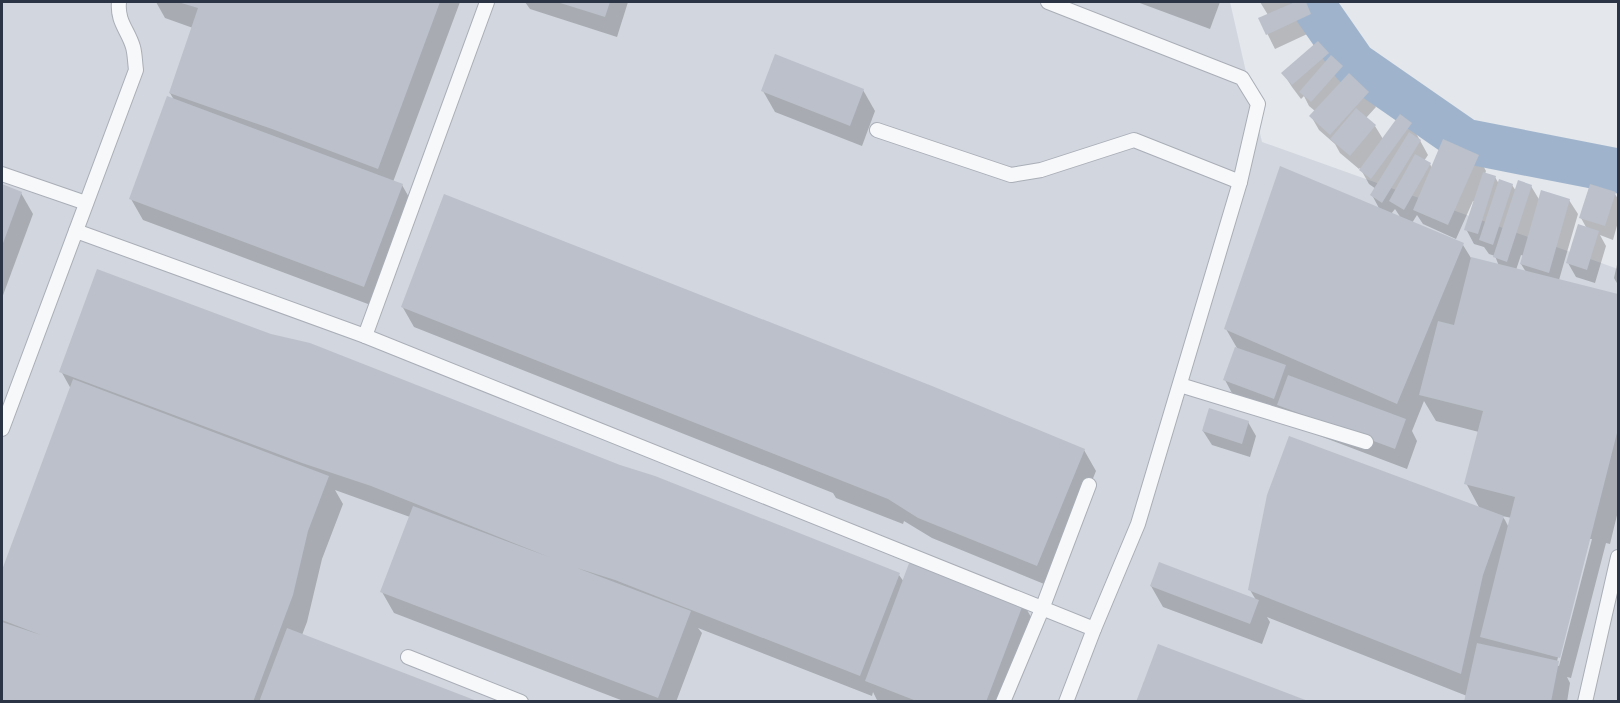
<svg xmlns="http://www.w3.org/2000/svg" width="1620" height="703" font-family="'Roboto Condensed',sans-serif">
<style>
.built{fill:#d2d6de}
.shadow{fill:#0003;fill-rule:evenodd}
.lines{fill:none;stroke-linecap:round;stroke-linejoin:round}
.river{stroke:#9fb4cc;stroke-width:45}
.building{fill:#bbc0ca}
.lane-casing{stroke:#a9aeb7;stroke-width:16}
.lane{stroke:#f7f8fa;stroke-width:14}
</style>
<rect width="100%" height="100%" fill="#e4e7ec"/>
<polygon class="built" points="2,2 1230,2 1262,142 1618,269 1618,701 2,701"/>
<g class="shadow">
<polygon points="156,2 460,2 393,182 402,185 414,206 376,307 143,220 131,199 174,100 170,93 193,28 165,18"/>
<polygon points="525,2 628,2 617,37 530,9"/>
<polygon points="1137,2 1220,2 1210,29"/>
<polygon points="1260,2 1307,2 1308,4 1306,4 1318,29 1275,49 1260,19 1268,15"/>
<path d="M1328,54l2,4 12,9 5,10 21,16 8,14 -10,11 9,8 8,13 28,-15 17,31 -4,6 6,3 2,4 46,-12 8,15 -1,3 10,3 4,7 13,1 4,6 15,-5 9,15 29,-1 9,14 -19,66 59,16v215l-8,33 -4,-1 -35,135 -4,-1 3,6 -3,19h-101l1,-6 -200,-79 3,5 -8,22 -99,-37 -12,-21 105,14 -6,-10 230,-81 -14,-26 13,-51 -43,-11 -12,-20 -12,30 5,10 -10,28 -116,-44 -58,-30 -8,-15 12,-32 -11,-19 154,-119 -8,-15 4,-6 -7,-5 -9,-16 -1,1 -19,-16 -5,-9 -16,-14 -8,-14 4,-5 -6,-5 -5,-10 -3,3 -9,-12 -9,-14zM1473,201l2,1 -9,27 8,15 10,3 5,7 6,2 4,10 -28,-8 -8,-13 -51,-22 5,-8 6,9 33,15zM1395,209l6,9 -10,-4zM1521,255l3,1 -3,8 5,8 -10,-2zM1502,516l10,2 -3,10 -4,-8zM1589,539h3l-33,127 -3,-1z"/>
<polygon points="863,90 875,111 862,146 775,112 763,91"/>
<polygon points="2,186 21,193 33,214 2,298"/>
<polygon points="1615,194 1618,199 1618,222 1613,240 1600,235 1606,246 1595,283 1576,277 1568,263 1587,229 1581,218"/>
<polygon points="1618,260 1618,285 1614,278"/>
<polygon points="402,306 1084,450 1096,471 1049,586 932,538 904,521 903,524 836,498 833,493 414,327"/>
<polygon points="61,371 899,575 904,582 1023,603 1035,624 1006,702 878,702 873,692 872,696 698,628 702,633 676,702 626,702 394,613 382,592 410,517 335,490 343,504 322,559 307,622 302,635 473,702 2,702 2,574 71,389"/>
<polygon points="1248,422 1256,436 1250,457 1212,445 1203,431"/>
</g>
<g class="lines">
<polyline class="river" points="1313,2 1315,8 1354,64 1465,141 1618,171"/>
</g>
<g class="building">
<polygon points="178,2 440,2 378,169 272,129 169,93 198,8"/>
<polygon points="557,2 610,2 605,17"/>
<polygon points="1295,2 1306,2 1311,14 1266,35 1258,18"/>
<polygon points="1318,41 1329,53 1292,85 1281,73"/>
<polygon points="775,54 864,89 850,126 761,91"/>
<polygon points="1331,55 1343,66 1311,102 1299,92"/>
<polygon points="1349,73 1369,92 1330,135 1309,116"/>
<polygon points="167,96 403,184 364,287 129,199"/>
<polygon points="1356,108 1376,125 1350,156 1330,139"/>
<polygon points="1400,114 1412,123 1371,179 1359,170"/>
<polygon points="1409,132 1421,140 1382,203 1370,195"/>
<polygon points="1443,139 1479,155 1448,225 1413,210"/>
<polygon points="1415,154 1431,163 1404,210 1389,201"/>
<polygon points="1280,166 1464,243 1397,404 1224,329"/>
<polygon points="1483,172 1496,176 1478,234 1464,230"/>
<polygon points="1499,179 1513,184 1493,245 1479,240"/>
<polygon points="1518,180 1532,185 1507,262 1493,257"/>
<polygon points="2,184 22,192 2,246"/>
<polygon points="1590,184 1616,192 1605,226 1579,218"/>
<polygon points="1541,190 1570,199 1549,273 1520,264"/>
<polygon points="444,194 932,386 1085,449 1037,566 918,518 888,499 401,307"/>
<polygon points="1578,224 1599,231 1587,270 1566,263"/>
<polygon points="1471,257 1618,294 1618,429 1560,658 1480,637 1515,497 1464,484 1483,411 1419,395 1438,321 1454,325"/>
<polygon points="97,269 271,334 310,343 620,465 655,476 900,573 860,676 615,580 577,568 691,611 658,698 380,592 413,506 549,557 371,486 302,463 59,372"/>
<polygon points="1235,347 1286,365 1274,399 1223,380"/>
<polygon points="1288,375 1406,419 1395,449 1277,405"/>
<polygon points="73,379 329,476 308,531 293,595 253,702 2,702 2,622 41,635 2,620 2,570"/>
<polygon points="1209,408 1249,421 1242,444 1202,431"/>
<polygon points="1289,436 1504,516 1483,575 1461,674 1248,590 1267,495"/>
<polygon points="911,558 1024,602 986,702 919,702 865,681"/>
<polygon points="1159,562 1259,600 1250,624 1150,586"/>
<polygon points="287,628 477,701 477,702 259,702"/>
<polygon points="1477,643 1559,661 1551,702 1464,702"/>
<polygon points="1158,644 1308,701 1308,702 1136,702"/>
</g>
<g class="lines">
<defs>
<g id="lane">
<polyline points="1048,2 1242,78 1258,104 1240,182 1138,524 1094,629 1066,702"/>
<polyline points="877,130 1011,175 1041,170 1134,140 1240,182"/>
<polyline points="2,174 86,203"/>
<polyline points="76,231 365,336 1094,629"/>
<polyline points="365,336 487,2"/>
<polyline points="1180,385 1366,442"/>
<path d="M2,429l134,-359c-1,-7 -1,-16 -3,-23 -5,-17 -16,-25 -14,-45"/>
<polyline points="408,657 521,702"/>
<polyline points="1003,702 1042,609 1089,485"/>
<polyline points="1585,702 1618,557"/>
</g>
</defs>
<use href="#lane" class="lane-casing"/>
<use href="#lane" class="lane"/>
</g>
<rect width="1620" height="703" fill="none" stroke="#2b3445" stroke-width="6"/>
</svg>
